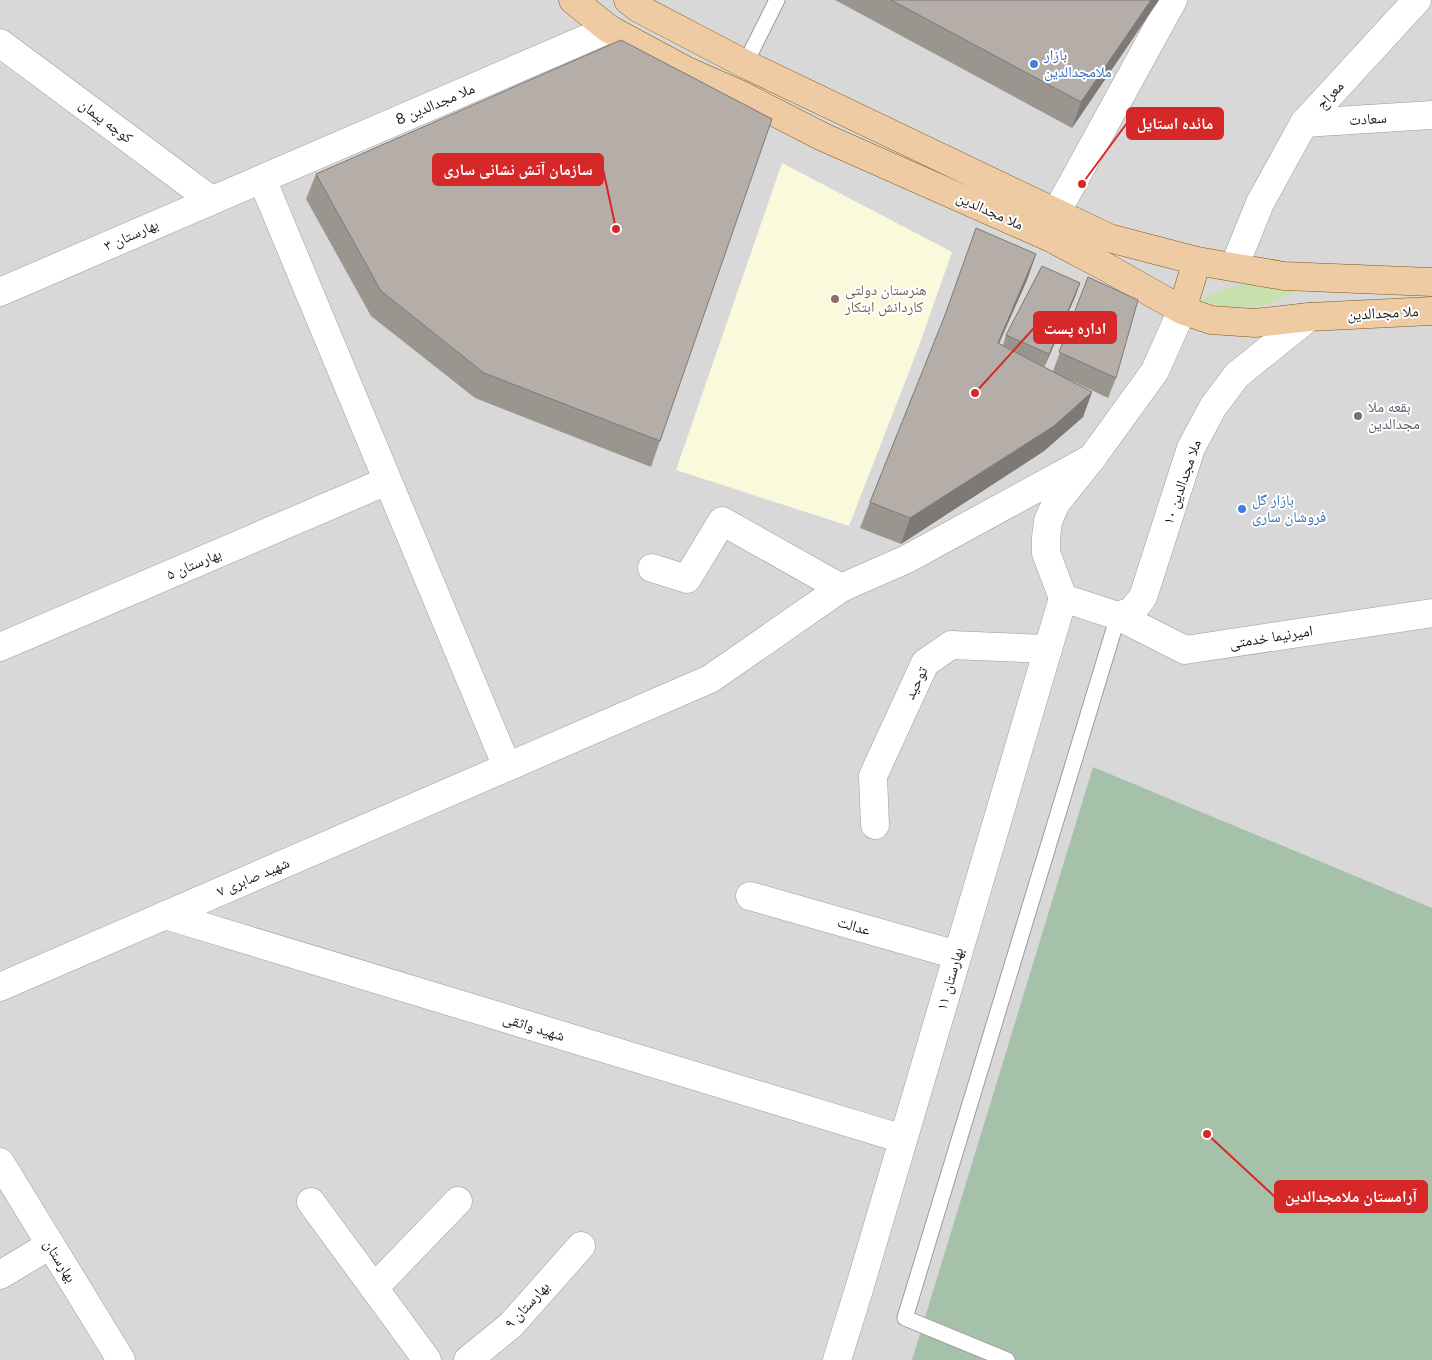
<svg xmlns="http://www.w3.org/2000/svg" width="1432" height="1360" font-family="Figtree,'Noto Naskh Arabic',sans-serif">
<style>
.residential{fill:#d9d8d8}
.education{fill:#faf9dc}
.grass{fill:#c8e0ad}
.cemetery{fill:#a6c1a9}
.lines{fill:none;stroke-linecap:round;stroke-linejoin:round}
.lane-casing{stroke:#9c9c9c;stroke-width:17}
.street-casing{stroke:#9c9c9c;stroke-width:29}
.primary-casing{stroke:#805812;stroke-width:29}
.lane{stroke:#fff;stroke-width:15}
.street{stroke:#fff;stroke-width:28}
.primary{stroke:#efcba3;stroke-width:28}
.wall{fill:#9b9590}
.shaded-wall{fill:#7e7976}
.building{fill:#b4ada8;stroke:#7e7976}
.shop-dot{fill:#3f7fe0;stroke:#fff;stroke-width:2}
.education-dot{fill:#8d6e63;stroke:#fff;stroke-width:2}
.worship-dot{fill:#6b7280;stroke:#fff;stroke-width:2}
.labels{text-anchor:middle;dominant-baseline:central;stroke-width:4;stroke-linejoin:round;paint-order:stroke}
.shop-label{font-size:15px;fill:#366cbe;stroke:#fff;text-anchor:start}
.street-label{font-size:15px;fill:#1b1b1b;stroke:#fff}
.education-label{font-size:15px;fill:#785e54;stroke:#fff;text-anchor:start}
.worship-label{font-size:15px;fill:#5b616d;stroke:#fff;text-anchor:start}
.leader{fill:none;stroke:#d62828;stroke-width:2}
.callout-dot{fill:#d62828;stroke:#fff;stroke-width:2}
.callout{fill:#d62828;stroke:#d62828;stroke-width:2}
.callout-label{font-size:16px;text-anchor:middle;font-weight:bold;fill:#fff}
</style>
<rect width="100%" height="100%" fill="#ebe8e2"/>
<rect class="residential" x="0" y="0" width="1432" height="1360"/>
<polygon class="education" points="782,163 952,252 919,346 849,526 676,470"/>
<path class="grass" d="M1248,283l50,6c-37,23 -56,22 -98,11l25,-11z"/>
<polygon class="cemetery" points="1093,767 1432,908 1432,1360 912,1360"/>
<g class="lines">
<defs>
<g id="lane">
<polyline points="745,64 777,0"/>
<polyline points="1007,1360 905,1318 1118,616"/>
</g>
<g id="street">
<polyline points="0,43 211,200"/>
<polyline points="1304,123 1432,115"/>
<polyline points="262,179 507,767"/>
<polyline points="1056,213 1173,0"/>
<polyline points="1234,267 1260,203 1304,123 1417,0"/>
<polyline points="0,292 609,29"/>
<polyline points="652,568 687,579 722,521 841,588"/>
<polyline points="1063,598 1118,616 1185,650 1432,613"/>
<polyline points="1063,598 1046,553 1046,538 1048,521 1056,503 1092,458 1155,371 1182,310"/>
<polyline points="1118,616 1132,611 1143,597 1191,448 1213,407 1237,375 1309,317"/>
<polyline points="0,647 387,481"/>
<polyline points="875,825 873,776 925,663 951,645 1048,649"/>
<polyline points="750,896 957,955"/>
<polyline points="165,915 903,1139"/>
<polyline points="0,987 710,679 841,588 907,559 1092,458"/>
<polyline points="0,1162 121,1360"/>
<polyline points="311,1202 427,1360"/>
<polyline points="0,1275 50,1245"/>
<polyline points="374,1288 458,1201"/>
<polyline points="468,1360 511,1325 581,1246"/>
<polyline points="837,1360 860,1286 1063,598"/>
</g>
<g id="primary">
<polyline points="573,0 609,29 687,71 737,93 823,137 1051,238 1106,267 1182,310 1211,320 1255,323 1309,317 1432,311"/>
<polyline points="628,0 638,8 745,64 1109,238 1197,261 1284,276 1432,282"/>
<polyline points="1182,310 1197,261"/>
</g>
</defs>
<use href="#lane" class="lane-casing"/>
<use href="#street" class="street-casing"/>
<use href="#primary" class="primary-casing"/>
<use href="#lane" class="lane"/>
<use href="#street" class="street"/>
<use href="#primary" class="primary"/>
</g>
<g class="wall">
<polygon points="835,0 1159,0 1072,128"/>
<polygon points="316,174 660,441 651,467 475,398 371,316 306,199"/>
<polygon points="1036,254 1027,280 999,344 1003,345 1006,335 1080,283 1075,297 1044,367 1053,371 1088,277 1116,378 1108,398 1066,378 1092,392 1083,417 1044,451 901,544 860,528 870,502"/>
</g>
<g class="shaded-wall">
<polygon points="1151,0 1159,0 1072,128 1081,102"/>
<polygon points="1036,254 1027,280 988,368 998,343"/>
<polygon points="1080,283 1075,297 1044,368 1049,354"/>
<polygon points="1092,392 1083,417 1044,451 901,544 910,518"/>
</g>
<g class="building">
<polygon points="891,0 1151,0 1081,102"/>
<polygon points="621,40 772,119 660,441 484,373 381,291 316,174"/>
<polygon points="976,228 1036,254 998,343 1092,392 1054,426 910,518 870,502 945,315"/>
<polygon points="1042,266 1080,283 1049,354 1006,335"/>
<polygon points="1088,277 1138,300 1116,378 1059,352"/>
</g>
<g class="shop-dot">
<circle cx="1034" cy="64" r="5"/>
<circle cx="1242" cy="509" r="5"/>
</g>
<circle class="education-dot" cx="835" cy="299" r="5"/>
<circle class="worship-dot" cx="1358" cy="416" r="5"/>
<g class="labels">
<g class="shop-label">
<text x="1044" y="55">بازار<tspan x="1044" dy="17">ملامجدالدین</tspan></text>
<text x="1252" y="500">بازار گل<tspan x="1252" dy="17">فروشان ساری</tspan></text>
</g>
<g class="street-label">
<text transform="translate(1330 95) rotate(-47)">معراج</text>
<text transform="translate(435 104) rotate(-23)">ملا مجدالدین 8</text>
<text transform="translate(1368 119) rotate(-4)">سعادت</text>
<text transform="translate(106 121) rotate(37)">کوچه پیمان</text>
<text transform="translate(990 211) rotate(24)">ملا مجدالدین</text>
<text transform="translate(131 235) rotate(-24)">بهارستان ٣</text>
<text transform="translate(1383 313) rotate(-3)">ملا مجدالدین</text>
<text transform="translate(1182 482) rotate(-71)">ملا مجدالدین ١٠</text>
<text transform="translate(194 564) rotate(-23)">بهارستان ۵</text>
<text transform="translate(1271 637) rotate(-9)">امیرنیما خدمتی</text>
<text transform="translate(916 683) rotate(-64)">توحید</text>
<text transform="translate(253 877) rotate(-23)">شهید صابری ٧</text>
<text transform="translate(854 926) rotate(16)">عدالت</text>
<text transform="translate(950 979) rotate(-74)">بهارستان ۱۱</text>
<text transform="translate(534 1027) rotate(17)">شهید واثقی</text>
<text transform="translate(60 1261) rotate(58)">بهارستان</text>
<text transform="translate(527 1305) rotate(-47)">بهارستان ٩</text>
</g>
<g class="education-label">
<text x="845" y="290">هنرستان دولتی<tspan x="845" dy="17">کاردانش ابتکار</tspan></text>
</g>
<g class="worship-label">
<text x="1368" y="407">بقعه ملا<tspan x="1368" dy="17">مجدالدين</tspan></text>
</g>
</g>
<path class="leader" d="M1082 184L1127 123M616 229L603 169M975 393L1034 328M1207 1134L1275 1197"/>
<g class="callout-dot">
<circle cx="1082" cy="184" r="5"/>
<circle cx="616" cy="229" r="5"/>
<circle cx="975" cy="393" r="5"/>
<circle cx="1207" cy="1134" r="5"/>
</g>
<g class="callout">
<rect x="1127" y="108" width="96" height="31" rx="5"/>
<rect x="433" y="154" width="170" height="31" rx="5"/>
<rect x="1034" y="312" width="82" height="31" rx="5"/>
<rect x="1275" y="1181" width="152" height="31" rx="5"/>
</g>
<g class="callout-label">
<text x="1175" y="129">مائده استایل</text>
<text x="518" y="175">سازمان آتش نشانی ساری</text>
<text x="1075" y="334">اداره پست</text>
<text x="1351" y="1202">آرامستان ملامجدالدین</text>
</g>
</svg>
